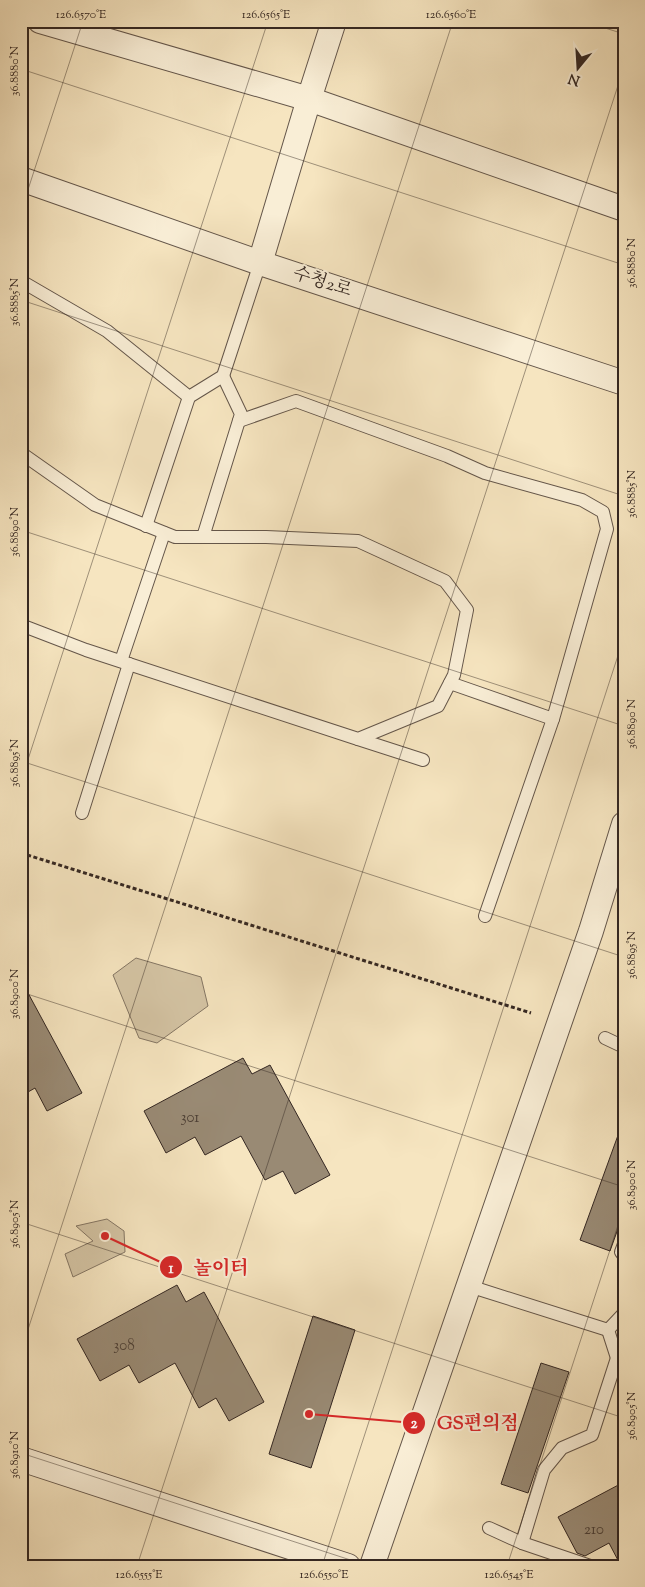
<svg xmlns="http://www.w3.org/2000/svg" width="645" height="1587" font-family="'Sorts Mill Goudy','Noto Serif KR',serif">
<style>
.green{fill:#d5c5a5;stroke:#847664}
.building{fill:#998a74;stroke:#342722}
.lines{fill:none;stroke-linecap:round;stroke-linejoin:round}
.lane-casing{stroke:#64564a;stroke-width:14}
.street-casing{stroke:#64564a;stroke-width:26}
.path{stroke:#342722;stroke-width:3;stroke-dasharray:4 2.5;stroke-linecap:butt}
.lane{stroke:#f9eed6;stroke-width:12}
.street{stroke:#f9eed6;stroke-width:24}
.ticks{fill:none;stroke:#342722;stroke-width:1;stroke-opacity:0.45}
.labels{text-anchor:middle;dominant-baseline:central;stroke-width:4;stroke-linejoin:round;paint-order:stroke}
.number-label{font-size:15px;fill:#4d4036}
.street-label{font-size:18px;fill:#342722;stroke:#f9eed6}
.leader{fill:none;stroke:#d62828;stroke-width:2}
.callout-dot{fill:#d62828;stroke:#f9eed6;stroke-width:2}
.mark-label{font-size:15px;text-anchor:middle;font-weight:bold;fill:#fff}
.callout-label{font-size:19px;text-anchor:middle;font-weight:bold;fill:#d62828;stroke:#f9eed6;stroke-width:4;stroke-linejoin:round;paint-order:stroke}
.neatline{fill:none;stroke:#342722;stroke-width:2}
.ticks-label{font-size:12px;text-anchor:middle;fill:#342722}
</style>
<rect width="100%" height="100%" fill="#f6e5c0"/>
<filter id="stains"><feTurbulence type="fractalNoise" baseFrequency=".004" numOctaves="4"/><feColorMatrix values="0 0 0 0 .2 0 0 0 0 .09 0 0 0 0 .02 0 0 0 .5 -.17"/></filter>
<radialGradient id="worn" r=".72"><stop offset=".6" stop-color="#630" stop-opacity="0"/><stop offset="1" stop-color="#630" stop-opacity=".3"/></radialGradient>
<g class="green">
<polygon points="136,958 201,977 208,1006 157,1043 139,1038 113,975"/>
<polygon points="107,1219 124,1231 125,1252 73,1277 65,1254 93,1241 76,1226"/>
</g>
<g class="building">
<polygon points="21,980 82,1093 47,1111 35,1088 21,1096"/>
<polygon points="243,1058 252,1074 270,1065 330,1175 295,1194 283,1171 265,1180 241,1136 205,1155 195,1137 166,1153 144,1111"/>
<polygon points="621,1127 624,1128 624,1212 610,1251 580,1240"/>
<polygon points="177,1285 186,1302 204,1292 264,1402 229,1421 216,1398 199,1408 175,1363 139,1383 129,1365 100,1381 77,1339"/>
<polygon points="313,1316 355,1330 311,1468 269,1454"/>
<polygon points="541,1363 569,1372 528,1493 501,1484"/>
<polygon points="624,1482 624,1566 621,1566 609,1543 585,1556 577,1553 558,1517"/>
</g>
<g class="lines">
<defs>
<g id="lane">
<polyline points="21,281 107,331 189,397"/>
<polyline points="239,421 296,401 447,456 485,473 582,500 603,512 607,529 553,719 485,916"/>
<polyline points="21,453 95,505 175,537 266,537 358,541 445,581 467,610 454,675 438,706 358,739 86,650 21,625"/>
<polyline points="146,526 189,397 223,376 260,263"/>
<polyline points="203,537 241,414 223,376"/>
<polyline points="121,661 164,533"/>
<polyline points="450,683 553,719"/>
<polyline points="358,739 423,760"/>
<polyline points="82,813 129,664"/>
<polyline points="605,1038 624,1047"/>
<polyline points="624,1244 621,1252 624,1256"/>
<polyline points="469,1286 608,1330"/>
<polyline points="608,1330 617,1358 624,1366"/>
<polyline points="608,1330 624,1313"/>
<polyline points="489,1528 522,1543 590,1566"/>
<polyline points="522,1543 544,1470 562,1448 592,1435 617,1358"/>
</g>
<g id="street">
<polyline points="40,21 309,99 624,209"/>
<polyline points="21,179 260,263 624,383"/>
<polyline points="260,263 309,99 334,21"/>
<polyline points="21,1459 348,1566"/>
<polyline points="372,1566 591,931 624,824"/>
</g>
</defs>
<use href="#lane" class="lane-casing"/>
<use href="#street" class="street-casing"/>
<polyline class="path" points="21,853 531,1013"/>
<use href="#lane" class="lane"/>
<use href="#street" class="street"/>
</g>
<path class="ticks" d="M583,21l41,13M21,69l603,196M21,211l62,-190M21,300l603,196M21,530l603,196M21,761l603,196M21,781l247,-760M21,992l603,195M21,1222l603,196M21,1351l432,-1330M21,1453l348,113M137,1566l487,-1499M322,1566l302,-929M507,1566l117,-359"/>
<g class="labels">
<g class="number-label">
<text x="190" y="1118">301</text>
<text x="124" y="1346">308</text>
<text x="594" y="1530">210</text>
</g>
<g class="street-label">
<text transform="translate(322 283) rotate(18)">수청2로</text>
</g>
</g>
<path class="leader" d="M105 1236L171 1267M309 1414L414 1423"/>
<g class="callout-dot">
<circle cx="105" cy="1236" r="5"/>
<circle cx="309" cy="1414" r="5"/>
<circle cx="171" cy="1267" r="12"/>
<circle cx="414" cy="1423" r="12"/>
</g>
<g class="mark-label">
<text x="171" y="1273">1</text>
<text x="414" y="1428">2</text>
</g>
<g class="callout-label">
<text x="221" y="1274">놀이터</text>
<text x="478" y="1429">GS편의점</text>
</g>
<rect width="645" height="1587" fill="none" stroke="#f6e5c0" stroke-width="55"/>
<g transform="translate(578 68) rotate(198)" stroke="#f9eed6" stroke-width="4" paint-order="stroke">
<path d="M0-4L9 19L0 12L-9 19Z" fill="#342722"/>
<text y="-8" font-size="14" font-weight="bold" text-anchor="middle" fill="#342722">N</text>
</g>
<rect x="28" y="28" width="590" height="1532" class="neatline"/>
<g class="ticks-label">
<text x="81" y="18">126.6570°E</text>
<text x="266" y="18">126.6565°E</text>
<text x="451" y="18">126.6560°E</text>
<text transform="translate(14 71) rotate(-90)" y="4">36.8880°N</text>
<text transform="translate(631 263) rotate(-90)" y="4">36.8880°N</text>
<text transform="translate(14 302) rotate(-90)" y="4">36.8885°N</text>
<text transform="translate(631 494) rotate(-90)" y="4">36.8885°N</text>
<text transform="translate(14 532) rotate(-90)" y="4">36.8890°N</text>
<text transform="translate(631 724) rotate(-90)" y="4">36.8890°N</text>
<text transform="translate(14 763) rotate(-90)" y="4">36.8895°N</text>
<text transform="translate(631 955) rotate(-90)" y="4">36.8895°N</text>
<text transform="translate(14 994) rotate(-90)" y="4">36.8900°N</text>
<text transform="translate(631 1185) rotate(-90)" y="4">36.8900°N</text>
<text transform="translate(14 1224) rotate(-90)" y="4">36.8905°N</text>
<text transform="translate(631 1416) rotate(-90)" y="4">36.8905°N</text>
<text transform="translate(14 1455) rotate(-90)" y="4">36.8910°N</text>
<text x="139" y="1578">126.6555°E</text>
<text x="324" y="1578">126.6550°E</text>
<text x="509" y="1578">126.6545°E</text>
</g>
<rect width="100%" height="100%" filter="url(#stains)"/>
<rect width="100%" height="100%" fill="url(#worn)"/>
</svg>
